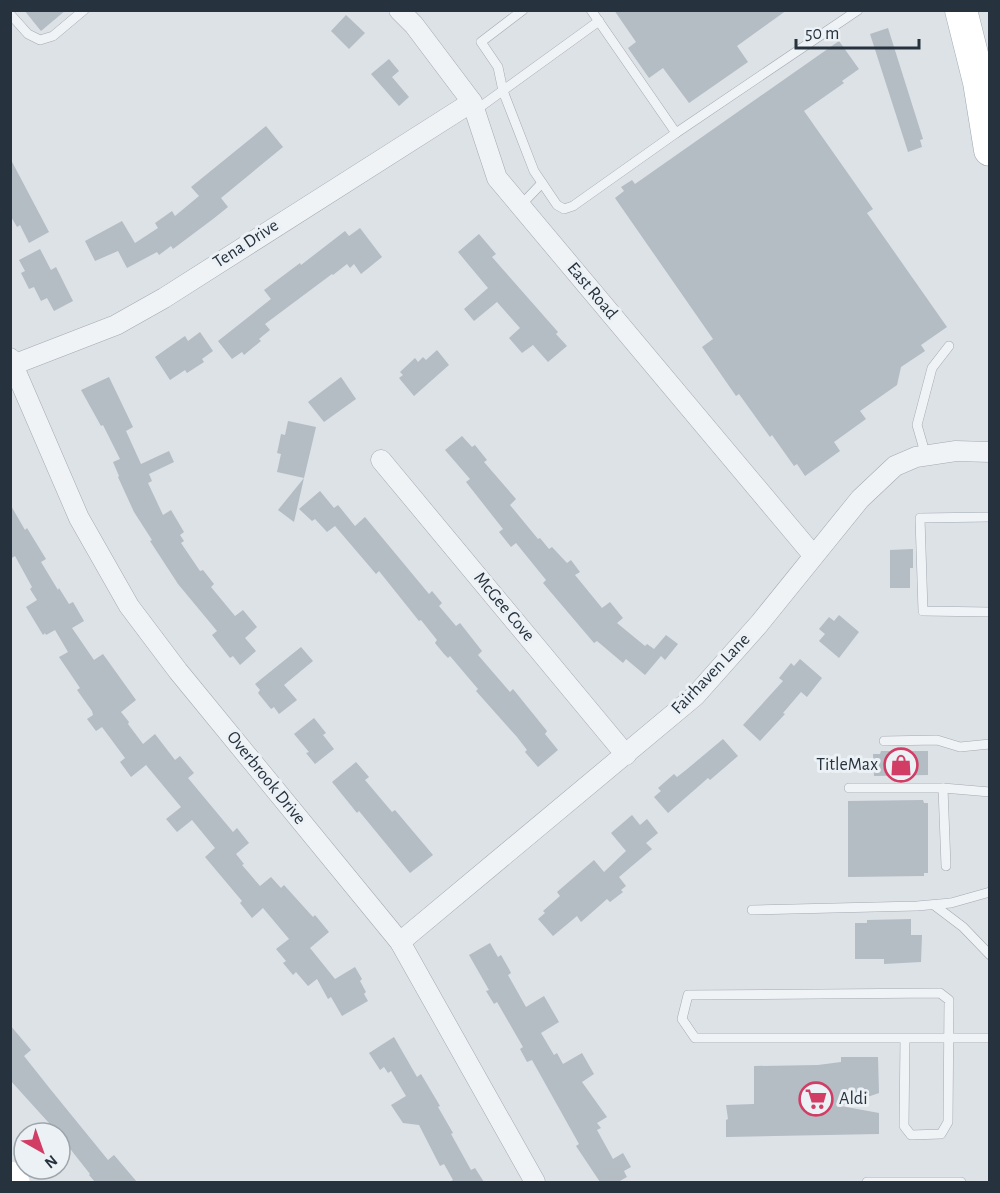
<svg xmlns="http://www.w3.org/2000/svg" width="1000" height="1193" font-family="'Alegreya Sans',sans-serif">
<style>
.building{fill:#b4bcc4}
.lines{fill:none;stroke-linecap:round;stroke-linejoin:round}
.lane-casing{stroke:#a2aab1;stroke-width:10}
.street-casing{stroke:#a2aab1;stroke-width:21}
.primary-casing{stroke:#9ca8b3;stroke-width:33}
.lane{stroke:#f0f3f6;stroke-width:9}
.street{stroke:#f0f3f6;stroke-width:20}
.secondary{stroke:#fff;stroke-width:27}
.primary{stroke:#fff;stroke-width:32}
.labels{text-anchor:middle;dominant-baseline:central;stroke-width:6;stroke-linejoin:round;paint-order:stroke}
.street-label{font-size:18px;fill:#26323e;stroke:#ecf1f5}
.poi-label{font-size:18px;fill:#26323e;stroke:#ecf1f5;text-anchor:end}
</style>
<rect width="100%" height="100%" fill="#dde2e7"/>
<g class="building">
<polygon points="24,10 66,10 41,31"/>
<polygon points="614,10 787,10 737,46 748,62 689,103 663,68 649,78 628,48 636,42"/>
<polygon points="346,15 365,33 349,49 331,31"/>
<polygon points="888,28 923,139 920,140 922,147 908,152 870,34"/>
<polygon points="839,41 859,69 842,81 844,83 804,111 873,209 867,213 947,327 921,345 925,351 901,367 897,385 860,411 866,419 834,442 840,451 805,476 797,464 794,466 772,435 770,437 739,394 736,396 702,347 713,339 615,198 624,191 621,187 632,180 635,184"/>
<polygon points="389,59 399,71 392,77 409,97 399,106 371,74"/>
<polygon points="266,126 283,147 221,198 228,207 213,219 173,249 171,246 159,255 157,252 127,268 118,251 95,261 85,241 122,221 135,243 158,228 155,223 172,211 175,216 199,196 191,187"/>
<polygon points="10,158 49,232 29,243 20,225 17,227 10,215"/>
<polygon points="360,228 382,257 361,274 354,264 350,268 347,264 333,275 332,274 265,324 270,330 259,339 261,341 244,355 242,352 232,359 218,341 271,299 264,290 300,263 301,265 345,231 349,236"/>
<polygon points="479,234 496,254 492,257 558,332 556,334 567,346 548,362 533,345 522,353 509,338 520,328 497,302 474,321 464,309 488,288 458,252"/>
<polygon points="40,249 51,270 56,267 73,301 54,311 47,298 41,301 34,287 29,289 21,273 25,271 19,260"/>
<polygon points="200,332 213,351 202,359 204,362 187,373 185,370 170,380 155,357 185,336 188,341"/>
<polygon points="437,350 449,365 414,396 399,378 403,375 400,372 415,358 418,362 423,357 426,360"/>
<polygon points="109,377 133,427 126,431 141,464 169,451 174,462 149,474 152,481 148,483 163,515 171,510 184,532 180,535 184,541 181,543 200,571 203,570 214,584 211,587 235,616 243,610 257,627 245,638 256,651 240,665 233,656 230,658 212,635 217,631 178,584 150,541 152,540 134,512 118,477 119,476 113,462 120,459 103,425 101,426 81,390"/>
<polygon points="341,377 356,399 324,422 308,402"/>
<polygon points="288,421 316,427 304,478 277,472 281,454 277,453 279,444 281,434 285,435"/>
<polygon points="462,436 472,447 475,445 487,460 484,462 516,499 510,505 538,539 540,538 549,549 552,547 567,563 571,560 580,572 575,575 602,608 610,602 623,618 617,623 645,646 647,644 654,649 666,635 678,644 665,660 661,656 645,675 626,659 623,663 597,641 594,643 543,583 546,580 516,543 511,547 499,532 503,529 466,482 470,479 445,450"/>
<polygon points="304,478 294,522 278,510"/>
<polygon points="320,491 334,508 338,505 355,526 365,517 429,594 432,591 442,603 439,606 456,626 460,623 482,651 478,655 510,692 513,689 547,731 545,734 558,750 538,767 525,752 527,750 517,737 476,691 478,689 450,656 448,658 444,654 435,643 437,640 421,620 419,621 379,571 376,574 335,526 327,532 315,519 312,521 299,509"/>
<polygon points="10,504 25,530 27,528 46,559 41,562 58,590 59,588 69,604 73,602 84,621 72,628 94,660 103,654 136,700 121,712 129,722 128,724 143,744 155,734 175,760 180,756 194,773 188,778 233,832 237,828 249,843 236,854 244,864 242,865 260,886 271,877 281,888 284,885 313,917 315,915 329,932 310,948 335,979 355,967 362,979 360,981 366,992 364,994 368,1001 342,1016 331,997 328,999 317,979 308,986 296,972 293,975 283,963 286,961 276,949 289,939 263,908 252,918 240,903 242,901 205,857 215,848 192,820 177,832 166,819 181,807 146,765 131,777 120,762 125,758 102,727 96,731 87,719 93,715 92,711 77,690 80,688 59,657 68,652 55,630 46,635 45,633 43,635 26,607 37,600 30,589 32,587 15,556 10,559"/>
<polygon points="913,549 913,568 910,568 910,588 890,588 890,550"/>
<polygon points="839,615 859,632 839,658 819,641 825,634 819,629 829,617 834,621"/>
<polygon points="301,647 313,661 284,685 297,700 279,714 274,707 271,709 258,693 260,690 255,684"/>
<polygon points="800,659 822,678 807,697 801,692 783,713 785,714 760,741 743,725 783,681 779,678 791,663 794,666"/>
<polygon points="314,718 326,733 323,735 334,749 315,764 306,753 309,752 294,734"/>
<polygon points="723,739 738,756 710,780 708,778 668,813 654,797 661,791 658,788 674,774 677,777 686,770"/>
<polygon points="881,751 928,751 928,775 874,776 873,754 880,754"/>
<polygon points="356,762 369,777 365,780 392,812 395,810 433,855 410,873 359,811 357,813 332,782"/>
<polygon points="923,800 924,803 928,803 928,873 924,873 924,876 848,877 848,801"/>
<polygon points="632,815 640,825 647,819 658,833 646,843 652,849 619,877 626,886 621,890 623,892 610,902 607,899 581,922 577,916 553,936 538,919 545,913 543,911 560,896 557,892 594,860 604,872 626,851 611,833"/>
<polygon points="911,919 911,935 922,935 921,962 884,964 884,959 855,959 855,923 867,923 867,920"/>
<polygon points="490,943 498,957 501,955 509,969 511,973 508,975 526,1007 544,996 559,1022 541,1033 554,1055 557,1053 563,1064 582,1053 594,1074 582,1082 607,1117 597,1123 601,1128 597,1130 613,1159 623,1153 631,1167 624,1171 627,1177 618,1182 600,1182 576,1146 579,1144 532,1060 527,1062 520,1049 523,1047 497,1002 494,1004 486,991 489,990 469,955"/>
<polygon points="10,1025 31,1050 24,1056 51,1090 108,1160 114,1155 137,1182 95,1182 89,1175 90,1174 60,1136 60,1133 58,1133 10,1080"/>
<polygon points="394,1037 417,1077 421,1074 440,1106 438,1107 453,1133 451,1134 471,1170 475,1168 484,1182 449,1182 453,1180 444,1164 440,1166 419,1125 403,1123 391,1105 406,1096 391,1071 388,1073 384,1067 380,1070 369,1053"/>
<polygon points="841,1057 878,1057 879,1093 841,1106 879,1113 879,1134 726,1137 726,1120 728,1119 726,1105 754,1104 754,1066 818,1065 841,1062"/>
</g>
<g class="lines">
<defs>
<g id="lane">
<polyline points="523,10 481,42 498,67 503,91 534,171 557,205 564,209 573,206 676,133 591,10"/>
<polyline points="10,14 28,34 40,40 53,36 84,10"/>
<polyline points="476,110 599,21"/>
<polyline points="676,133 858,10"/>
<polyline points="521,205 542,183"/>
<polyline points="926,456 917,425 932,368 949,346"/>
<polyline points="990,517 920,518 923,611 990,612"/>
<polyline points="884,741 937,740 960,747 990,744"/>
<polyline points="849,788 943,788 990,792"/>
<polyline points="943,788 946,866"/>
<polyline points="934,905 963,927 990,955"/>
<polyline points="752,910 917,906 951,903 990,892"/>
<polyline points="905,1038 904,1126 911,1135 941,1134 948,1122 949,1000 940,993 688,995 682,1019 695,1038 990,1038"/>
<polyline points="867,1182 961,1182"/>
</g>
<g id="street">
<polyline points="399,10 414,25 472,102 497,178 813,555"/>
<polyline points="10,358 79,518 129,606 178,671 400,942 535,1182"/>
<polyline points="10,366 116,325 164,298 472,102"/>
<polyline points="381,460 626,755"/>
<polyline points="400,942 695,696 759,624 860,499 895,466 916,457 956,451 990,452"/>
</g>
<polyline id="primary" points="961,10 979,82 990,150"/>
</defs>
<use href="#lane" class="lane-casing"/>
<use href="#street" class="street-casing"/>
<use href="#primary" class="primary-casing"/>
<use href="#lane" class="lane"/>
<use href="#street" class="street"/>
<polyline class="secondary" points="10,1175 16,1182"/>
<use href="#primary" class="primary"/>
</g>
<defs>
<symbol id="shop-ring" viewBox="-11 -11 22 22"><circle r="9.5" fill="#ecf1f5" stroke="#d23d65" stroke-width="1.5"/><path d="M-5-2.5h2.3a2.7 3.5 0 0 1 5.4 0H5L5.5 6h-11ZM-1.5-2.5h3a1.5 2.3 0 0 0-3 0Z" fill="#d23d65"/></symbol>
<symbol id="supermarket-ring" viewBox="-11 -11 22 22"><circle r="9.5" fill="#ecf1f5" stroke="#d23d65" stroke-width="1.5"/><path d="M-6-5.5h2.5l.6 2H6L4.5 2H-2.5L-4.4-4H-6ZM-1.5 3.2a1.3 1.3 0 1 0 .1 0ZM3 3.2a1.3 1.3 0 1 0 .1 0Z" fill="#d23d65"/></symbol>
</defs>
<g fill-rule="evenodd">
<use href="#shop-ring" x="882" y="746" width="38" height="38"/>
<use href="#supermarket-ring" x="797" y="1080" width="38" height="38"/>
</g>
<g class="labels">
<g class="street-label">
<text transform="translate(246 244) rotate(-33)">Tena Drive</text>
<text transform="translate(592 291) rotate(50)">East Road</text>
<text transform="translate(504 607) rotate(50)">McGee Cove</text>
<text transform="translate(711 674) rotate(-46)">Fairhaven Lane</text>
<text transform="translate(266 778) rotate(51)">Overbrook Drive</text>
</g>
<g class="poi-label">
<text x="878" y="765">TitleMax</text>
<text x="839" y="1099" text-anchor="start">Aldi</text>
</g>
</g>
<rect width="1000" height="1193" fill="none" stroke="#26323e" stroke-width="24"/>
<g transform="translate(42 1151) rotate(140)"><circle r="28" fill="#ecf1f5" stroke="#9da5ac" stroke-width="1.5"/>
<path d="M0-4.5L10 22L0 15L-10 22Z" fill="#d23d65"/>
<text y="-9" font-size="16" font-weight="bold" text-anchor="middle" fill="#26323e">N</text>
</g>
<path d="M796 39v9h123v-9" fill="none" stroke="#26323e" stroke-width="3"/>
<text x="805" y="39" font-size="18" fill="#26323e" stroke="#ecf1f5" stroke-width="4.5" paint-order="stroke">50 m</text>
</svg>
